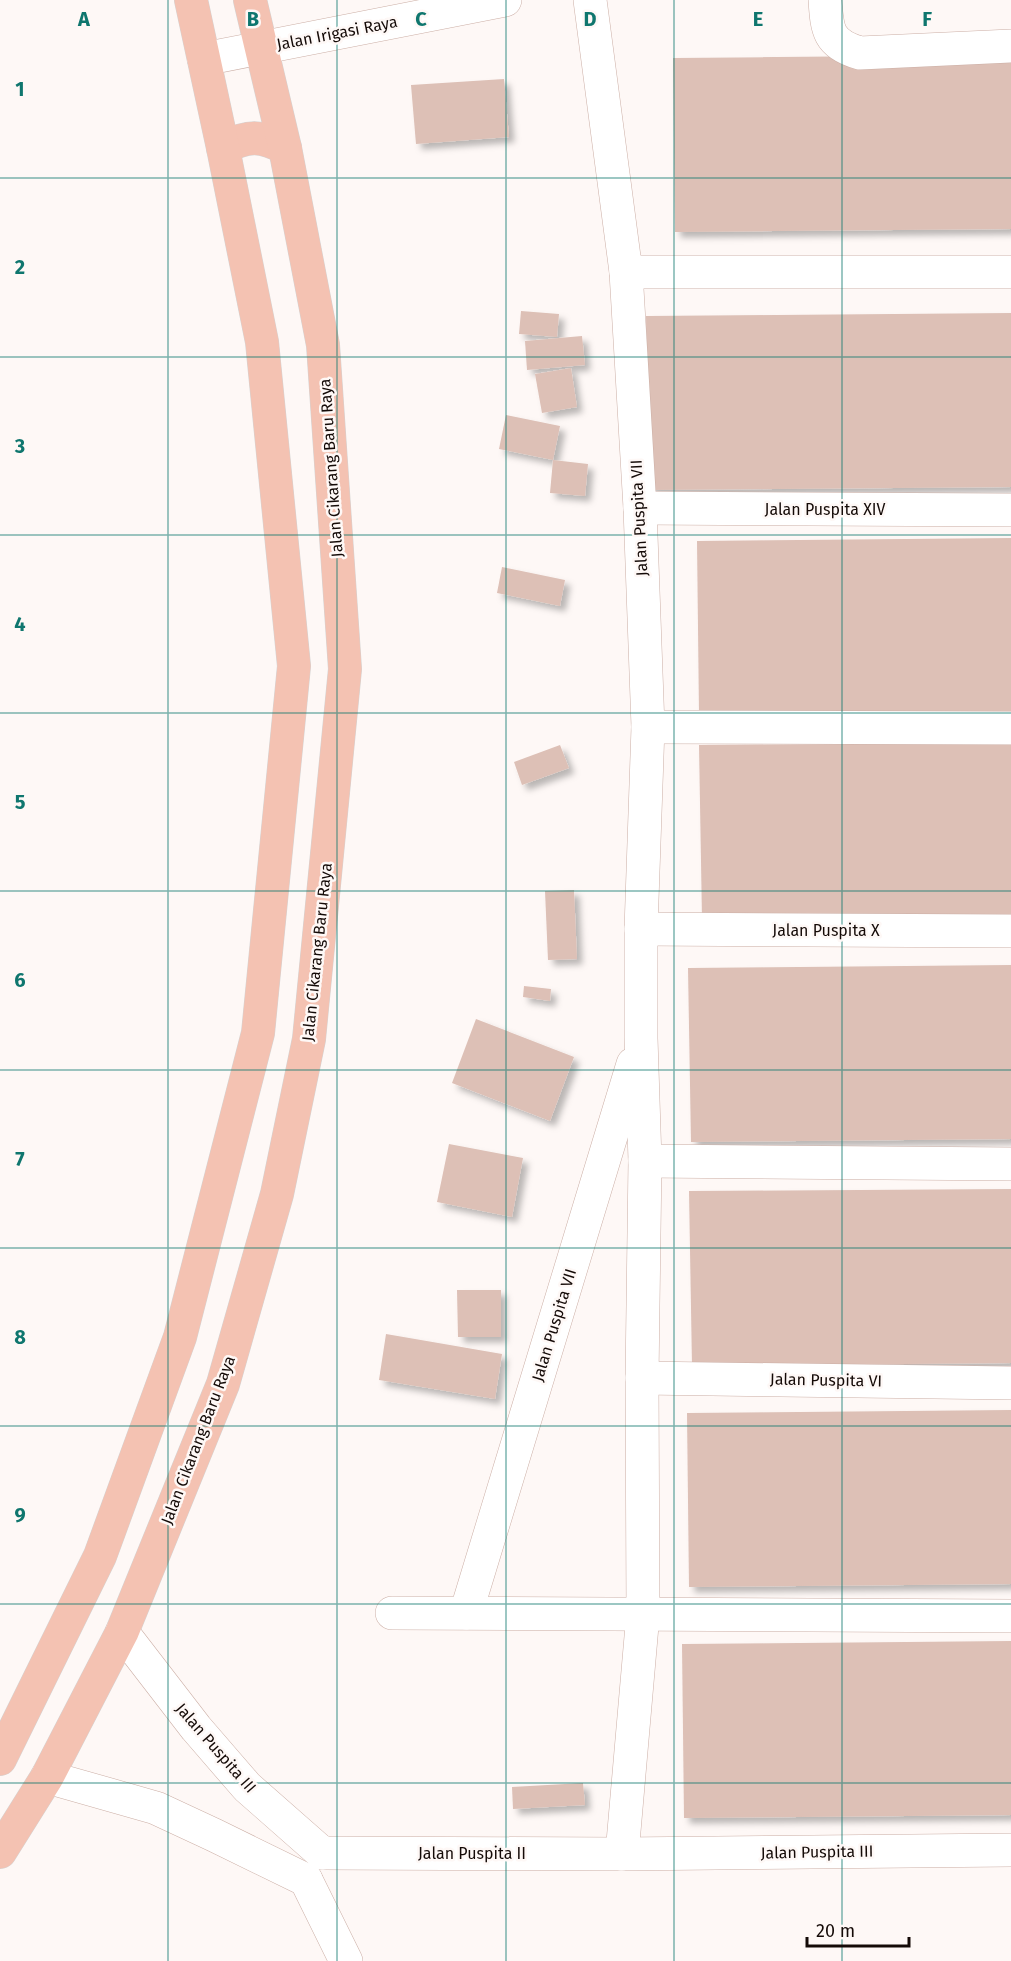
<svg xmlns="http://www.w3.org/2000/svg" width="1011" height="1961" font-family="'Fira Sans',sans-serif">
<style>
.building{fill:#ddc0b6;filter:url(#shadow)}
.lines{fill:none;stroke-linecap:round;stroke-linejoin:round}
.minor-casing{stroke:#ccafa6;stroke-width:34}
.major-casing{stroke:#d5d3d2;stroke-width:34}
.minor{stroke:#fff;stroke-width:33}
.major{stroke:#f4c2b2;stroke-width:33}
.grid{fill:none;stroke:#0f766e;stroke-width:1.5;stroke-opacity:0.55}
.labels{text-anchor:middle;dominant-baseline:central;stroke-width:5;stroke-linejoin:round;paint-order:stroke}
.street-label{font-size:16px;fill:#140a07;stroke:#fef8f6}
.grid-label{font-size:20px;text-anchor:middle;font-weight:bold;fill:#0f766e;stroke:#fef8f6;stroke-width:5;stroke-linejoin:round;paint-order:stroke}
</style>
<defs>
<filter id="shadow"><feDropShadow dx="5.5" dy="5.5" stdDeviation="3" flood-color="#0004"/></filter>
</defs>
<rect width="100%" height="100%" fill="#fef8f6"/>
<g class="building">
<polygon points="1011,55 1011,229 675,232 673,58"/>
<polygon points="504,79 509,137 416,144 411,85"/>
<polygon points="521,311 559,314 557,337 519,334"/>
<polygon points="1011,313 1011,487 648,490 646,316"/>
<polygon points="582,336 585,365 527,370 525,341"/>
<polygon points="571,368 577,407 542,413 535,374"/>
<polygon points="506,415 560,426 553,460 499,449"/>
<polygon points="553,460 588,464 585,496 550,493"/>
<polygon points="1011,538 1011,712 699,714 697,541"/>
<polygon points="502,567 565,580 560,606 497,593"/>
<polygon points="1011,743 1011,917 702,919 699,745"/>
<polygon points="560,745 569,768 522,785 514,762"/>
<polygon points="574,890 577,959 548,960 545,891"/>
<polygon points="1011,965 1011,1139 691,1142 688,968"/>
<polygon points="524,986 551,989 550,1001 523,997"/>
<polygon points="476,1019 574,1057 550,1121 452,1083"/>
<polygon points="449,1144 523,1158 512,1217 437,1202"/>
<polygon points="1011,1189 1011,1363 692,1366 689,1191"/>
<polygon points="457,1290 501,1290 501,1337 458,1337"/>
<polygon points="386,1334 502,1354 495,1399 379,1380"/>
<polygon points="1011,1410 1011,1584 689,1587 687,1413"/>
<polygon points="1011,1641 1011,1815 684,1818 682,1644"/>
<polygon points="583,1783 585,1805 513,1809 512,1787"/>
</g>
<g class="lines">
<defs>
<g id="minor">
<polyline points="590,0 626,272 640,508 648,727 641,929 641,1038 645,1161 642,1378 643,1614 622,1854"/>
<path d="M825,0c2,30 3,44 35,53l151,-7"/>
<polyline points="204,59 505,0"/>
<polyline points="626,272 1011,272"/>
<polyline points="640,508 1011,510"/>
<polyline points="648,727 1011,728"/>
<polyline points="641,929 1011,931"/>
<polyline points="645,1161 1011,1164"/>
<polyline points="642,1378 1011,1383"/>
<polyline points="392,1613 1011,1616"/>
<polyline points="466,1613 633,1064"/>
<polyline points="122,1632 196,1728 247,1787 322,1853"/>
<polyline points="47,1777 156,1808 214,1835 306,1880"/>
<polyline points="322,1853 622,1854 1011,1850"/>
<polyline points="306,1880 346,1961"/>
</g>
<g id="major">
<path d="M223,148c25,-13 38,-13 62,0"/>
<polyline points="0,1759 100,1556 180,1337 258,1033 294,666 262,342 223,148 191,0"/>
<polyline points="0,1852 47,1777 122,1632 223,1384 277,1194 309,1039 345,669 323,345 285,148 250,0"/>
</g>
</defs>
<use href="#minor" class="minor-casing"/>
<use href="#major" class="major-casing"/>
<use href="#minor" class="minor"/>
<use href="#major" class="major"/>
</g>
<path class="grid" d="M168,0v1961M337,0v1961M506,0v1961M674,0v1961M842,0v1961M0,178h1011M0,357h1011M0,535h1011M0,713h1011M0,891h1011M0,1070h1011M0,1248h1011M0,1426h1011M0,1604h1011M0,1783h1011"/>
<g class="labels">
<g class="street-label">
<text transform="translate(337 33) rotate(-11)">Jalan Irigasi Raya</text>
<text transform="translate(331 468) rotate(-94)">Jalan Cikarang Baru Raya</text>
<text x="825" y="509">Jalan Puspita XIV</text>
<text transform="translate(639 518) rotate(-93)">Jalan Puspita VII</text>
<text x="826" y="930">Jalan Puspita X</text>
<text transform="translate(317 952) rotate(-84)">Jalan Cikarang Baru Raya</text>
<text transform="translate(554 1325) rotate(-73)">Jalan Puspita VII</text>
<text transform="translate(826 1380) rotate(1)">Jalan Puspita VI</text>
<text transform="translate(198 1440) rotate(-69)">Jalan Cikarang Baru Raya</text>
<text transform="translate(216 1748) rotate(49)">Jalan Puspita III</text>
<text transform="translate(817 1852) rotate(-1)">Jalan Puspita III</text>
<text x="472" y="1853">Jalan Puspita II</text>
</g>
</g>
<g class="grid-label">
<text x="84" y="26">A</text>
<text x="253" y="26">B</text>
<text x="421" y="26">C</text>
<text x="590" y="26">D</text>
<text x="758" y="26">E</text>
<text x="927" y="26">F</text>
<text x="20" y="96">1</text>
<text x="20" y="274">2</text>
<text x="20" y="453">3</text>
<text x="20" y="631">4</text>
<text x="20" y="809">5</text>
<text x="20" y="987">6</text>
<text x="20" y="1166">7</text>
<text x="20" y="1344">8</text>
<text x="20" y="1522">9</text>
</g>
<path d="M807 1937v9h102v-9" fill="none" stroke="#140a07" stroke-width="3"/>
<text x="816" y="1937" font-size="18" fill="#140a07" stroke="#fef8f6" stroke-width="4.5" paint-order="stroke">20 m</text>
</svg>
